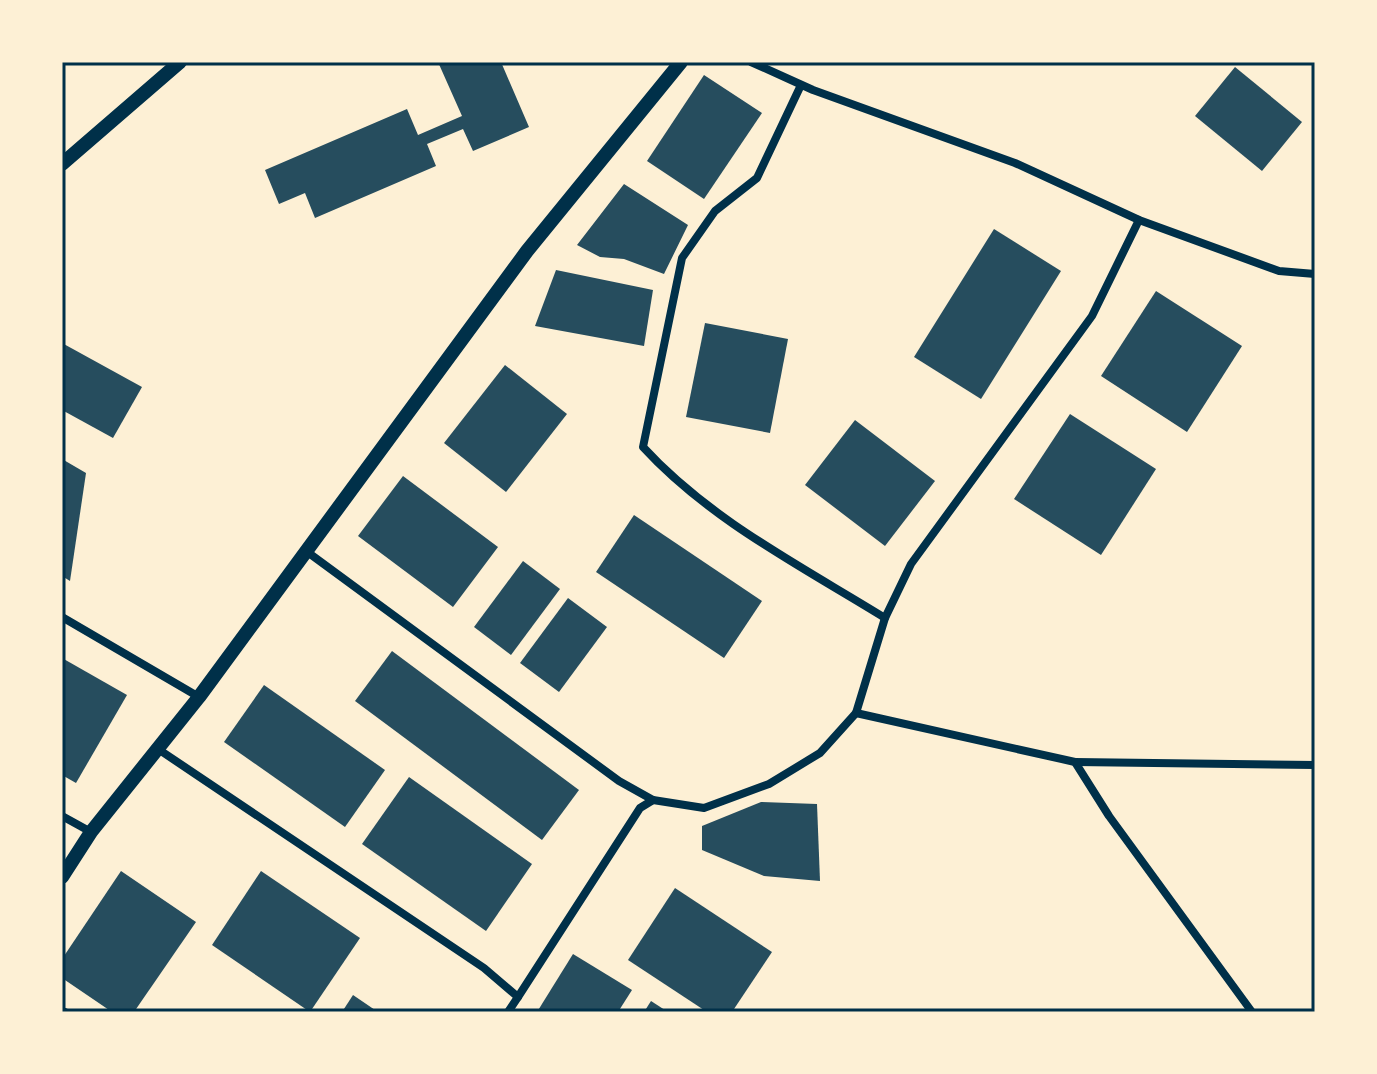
<svg xmlns="http://www.w3.org/2000/svg" width="1377" height="1074" font-family="'Source Sans 3',sans-serif">
<style>
.building{fill:#264d5e}
.lines{fill:none;stroke-linecap:round;stroke-linejoin:round}
.minor{stroke:#003049;stroke-width:8}
.tertiary{stroke:#003049;stroke-width:14}
.neatline{fill:none;stroke:#003049;stroke-width:3}
</style>
<rect width="100%" height="100%" fill="#fdf0d5"/>
<g class="building">
<polygon points="438,62 501,62 529,127 473,151 463,129 427,144 436,166 315,218 305,193 279,204 265,170 407,109 418,135 462,116"/>
<polygon points="1235,67 1302,122 1262,171 1195,116"/>
<polygon points="704,75 762,113 704,199 647,161"/>
<polygon points="624,184 688,225 664,274 624,259 600,257 577,245"/>
<polygon points="994,229 1061,271 981,399 914,357"/>
<polygon points="556,270 653,290 644,346 535,326"/>
<polygon points="1156,291 1242,346 1187,432 1101,376"/>
<polygon points="705,323 788,339 770,433 686,417"/>
<polygon points="62,343 142,387 113,438 62,410"/>
<polygon points="505,365 567,414 506,492 444,443"/>
<polygon points="1070,414 1156,469 1101,555 1014,499"/>
<polygon points="855,420 935,481 885,546 805,485"/>
<polygon points="62,459 86,473 70,581 62,576"/>
<polygon points="403,476 498,547 453,607 358,536"/>
<polygon points="634,515 762,601 724,658 596,572"/>
<polygon points="523,561 560,589 511,655 474,627"/>
<polygon points="568,598 607,627 559,692 520,663"/>
<polygon points="392,651 579,790 542,840 355,701"/>
<polygon points="62,658 127,695 76,783 62,775"/>
<polygon points="264,685 385,770 345,827 224,742"/>
<polygon points="409,777 532,864 486,931 362,844"/>
<polygon points="761,802 817,804 820,881 764,876 702,850 702,826"/>
<polygon points="121,871 196,922 134,1012 112,1012 62,978 62,959"/>
<polygon points="261,871 360,938 310,1012 212,945"/>
<polygon points="675,888 772,952 732,1012 707,1012 628,960"/>
<polygon points="573,954 632,990 618,1012 537,1012"/>
<polygon points="353,995 378,1012 342,1012"/>
<polygon points="651,1001 668,1012 644,1012"/>
</g>
<g class="lines">
<g class="minor">
<polyline points="751,62 813,90 1015,163 1139,220 1279,271 1315,274"/>
<path d="M801,85l-44,93 -42,33 -33,47 -39,189c67,73 158,119 242,171"/>
<polyline points="306,551 619,781 653,800"/>
<polyline points="62,617 199,697"/>
<polyline points="856,713 1075,762 1109,816 1252,1012"/>
<polyline points="158,749 484,968 518,997 508,1012"/>
<polyline points="1075,762 1315,765"/>
<polyline points="62,816 91,832"/>
<polyline points="518,997 640,808 653,800 704,808 769,784 820,753 856,713 885,618 911,564 1092,316 1139,220"/>
<polyline points="62,1011 65,1012"/>
</g>
<g class="tertiary">
<polyline points="62,164 180,62"/>
<polyline points="62,877 91,832 199,697 527,251 681,62"/>
</g>
</g>
<rect width="1377" height="1074" fill="none" stroke="#fdf0d5" stroke-width="128"/>
<rect x="64" y="64" width="1249" height="946" class="neatline"/>
</svg>
